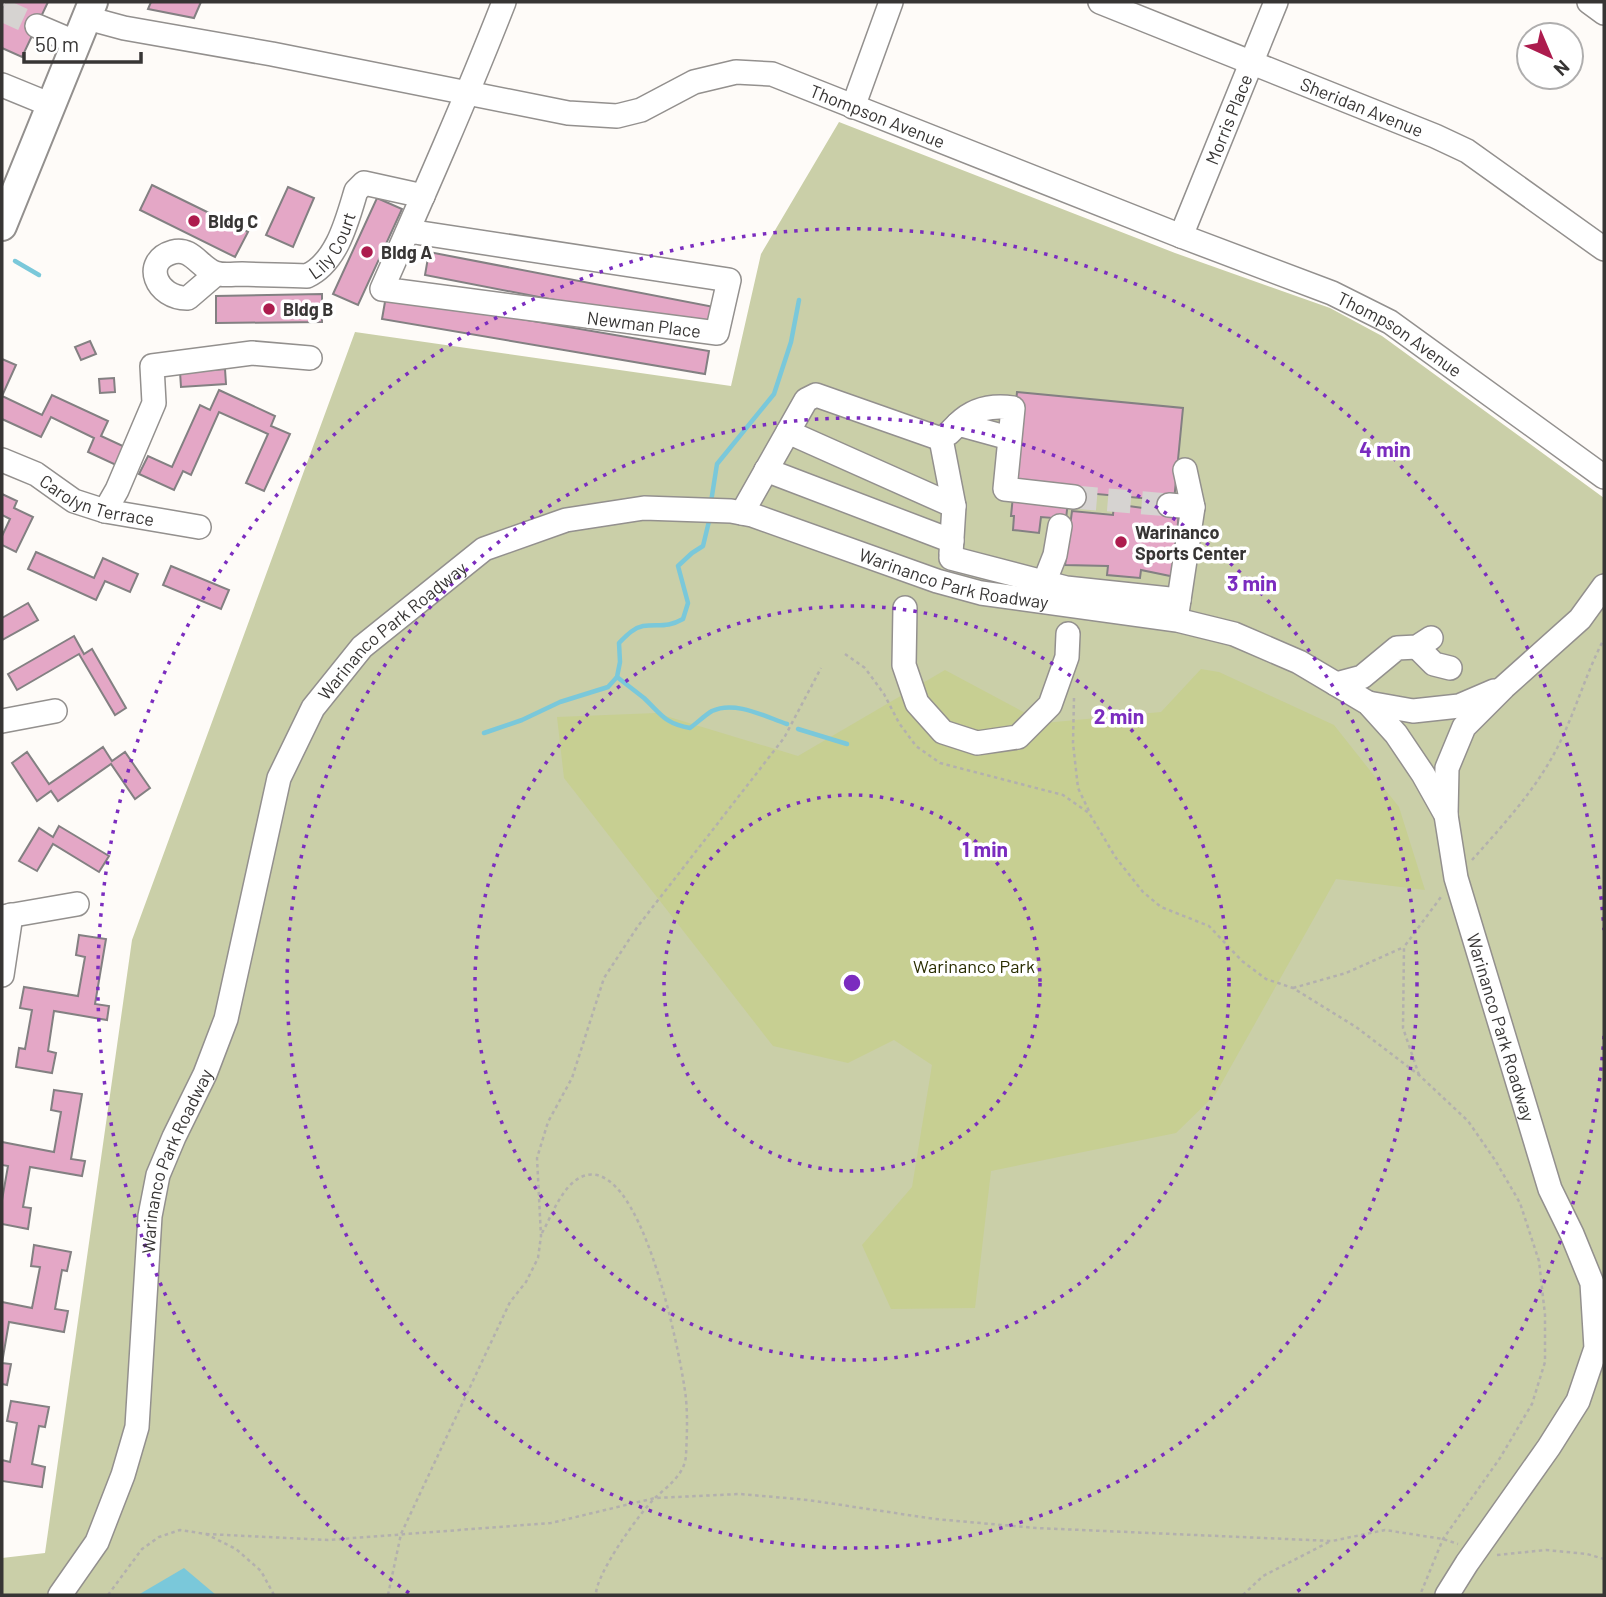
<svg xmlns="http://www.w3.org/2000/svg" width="1606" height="1597" font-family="Barlow,sans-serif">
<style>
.green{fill:#cacfa8}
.forest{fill:#c7cf92}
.water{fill:#7ac8da}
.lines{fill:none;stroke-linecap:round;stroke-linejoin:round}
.stream{stroke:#7ac8da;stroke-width:4.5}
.building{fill:#e4a7c6;stroke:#838082;stroke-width:2}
.minor-tunnel{stroke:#d6d3d1;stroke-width:23;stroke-dasharray:23 11;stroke-linecap:butt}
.minor-casing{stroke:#93908e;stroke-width:26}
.major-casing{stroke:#93908e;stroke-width:32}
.path{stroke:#b3b0ae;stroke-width:2.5;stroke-dasharray:3.5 3.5;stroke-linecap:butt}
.minor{stroke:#fff;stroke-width:23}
.major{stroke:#fff;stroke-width:28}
.ring{fill:none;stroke:#7b2cbf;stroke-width:3.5;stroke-dasharray:3.5 7}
.poi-dot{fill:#ad1c4e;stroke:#fff;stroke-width:2.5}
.labels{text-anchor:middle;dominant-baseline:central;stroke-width:7;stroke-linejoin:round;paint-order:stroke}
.street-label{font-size:18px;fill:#373534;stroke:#fff}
.poi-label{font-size:18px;font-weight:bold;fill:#373534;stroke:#fff;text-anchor:start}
.park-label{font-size:18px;fill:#292d00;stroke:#fff}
.centre{fill:#7b2cbf;stroke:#fff;stroke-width:3.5}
.ring-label{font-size:21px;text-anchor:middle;font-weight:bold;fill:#7b2cbf;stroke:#fff;stroke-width:7;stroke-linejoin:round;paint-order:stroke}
</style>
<rect width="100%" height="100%" fill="#fefbf8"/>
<polygon class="green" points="839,122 1175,253 1330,308 1382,336 1604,498 1604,1595 2,1595 2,1558 45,1553 132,940 355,332 731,386 761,254"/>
<polygon class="forest" points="1201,669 1219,672 1334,725 1399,807 1425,890 1336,879 1215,1095 1176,1133 991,1171 975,1308 891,1309 862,1245 912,1187 932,1065 894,1040 848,1063 773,1046 564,778 557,717 656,713 798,756 945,670 1044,723 1161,712"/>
<polygon class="water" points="184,1568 216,1595 138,1595"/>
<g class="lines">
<g class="stream">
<polyline points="15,261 39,275"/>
<polyline points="711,502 717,464 774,394 791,342 799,300"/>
<path d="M617,677c9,7 18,14 27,21 17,16 21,26 46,30 7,-5 15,-13 22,-17 23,-11 54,6 75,13"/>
<polyline points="798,729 847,744"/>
<path d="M484,733l38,-13 38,-18 48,-15 9,-10 3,-15 -1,-19c7,-7 14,-15 24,-17 16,-2 24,2 40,-7l5,-16 -10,-37 14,-13 11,-7 7,-29"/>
</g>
</g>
<g class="building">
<polygon points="7,2 48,2 22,57 2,48 2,12"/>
<polygon points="151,2 201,2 194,18 148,9"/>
<polygon points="152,185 248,232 235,257 140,210"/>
<polygon points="288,187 314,198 293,247 266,235"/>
<polygon points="377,198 402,209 358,305 333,294"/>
<polygon points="429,252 714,307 710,330 425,275"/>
<polygon points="322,294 322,322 216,323 216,296"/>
<polygon points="386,296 709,351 705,374 382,319"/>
<polygon points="90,341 96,354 81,360 75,347"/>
<polygon points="2,359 16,365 2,396 42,415 52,395 108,421 101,436 125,447 116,465 88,452 94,438 51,417 41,437 2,419"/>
<polygon points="225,369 226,384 181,387 180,372"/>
<polygon points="114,378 115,392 100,393 99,379"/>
<polygon points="219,390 275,416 271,426 290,434 264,491 246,483 268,434 219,412 191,475 183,471 174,490 139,474 148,456 172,467 200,405 210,410"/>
<polygon points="1017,392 1183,408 1174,501 1008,486"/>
<polygon points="2,494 17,501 14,508 33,517 16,552 2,545 2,536 10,519 2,515"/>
<polygon points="1013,496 1068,501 1066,519 1041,517 1039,533 1013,530 1014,516 1011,516"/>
<polygon points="1114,504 1179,513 1175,551 1178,551 1175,577 1141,570 1140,578 1107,575 1108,566 1065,565 1072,511 1113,515"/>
<polygon points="36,552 94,578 103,558 138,574 130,592 105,581 96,600 28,569"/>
<polygon points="171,566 229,590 221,609 163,585"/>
<polygon points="28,603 38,620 2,640 2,618"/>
<polygon points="74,636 84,654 92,649 126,708 115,715 79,654 17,690 8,674"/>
<polygon points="103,747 112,761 125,752 150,788 135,799 111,764 58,801 51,791 37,801 12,763 27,752 49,784"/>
<polygon points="59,826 109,856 99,872 53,844 37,871 19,861 39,828 53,837"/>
<polygon points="79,935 106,939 95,1004 109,1006 107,1020 54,1011 48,1051 56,1053 52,1073 16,1067 19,1048 25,1049 32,1010 20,1008 24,987 78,996 85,957 76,955"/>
<polygon points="54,1090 82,1094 71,1159 85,1161 82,1176 30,1167 23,1207 31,1208 28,1229 2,1224 2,1200 8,1166 2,1165 2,1142 54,1152 61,1112 51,1110"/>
<polygon points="34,1245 71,1252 67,1271 62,1270 55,1309 68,1311 64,1332 9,1322 2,1363 11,1364 7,1385 2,1384 2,1302 32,1308 40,1267 31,1266"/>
<polygon points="11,1401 49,1407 45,1427 39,1426 32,1464 45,1467 42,1487 2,1481 2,1460 10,1462 17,1423 7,1421"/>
</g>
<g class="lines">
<g class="minor-tunnel">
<polyline points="2,10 37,26"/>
<polyline points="1074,497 1169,505"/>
</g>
<defs>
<g id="minor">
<path id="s1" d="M1100,2l335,134 32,15 137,98"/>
<polyline points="1589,2 1604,13"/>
<path id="s2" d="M87,18l37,10 148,26 296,59 49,3 24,-6 53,-28 42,-10 36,2 409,162 151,57 58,29 214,155"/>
<polyline points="37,26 77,43"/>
<polyline points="2,85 51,105"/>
<polyline points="853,107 891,2"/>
<path d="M408,231l321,49 -12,53 -335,-44c42,-95 84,-190 122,-287"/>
<path id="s3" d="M1181,236l95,-234"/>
<path id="s4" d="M216,274l-28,24c-32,1 -47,-37 -15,-46 19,-5 26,15 42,21 8,3 19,1 27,1 22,1 43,1 65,2 30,-14 40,-55 49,-85l8,-8 59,13"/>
<path d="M958,424c16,-16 34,-19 55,-16l-8,81 69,8"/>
<polyline points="788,432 954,506"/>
<polyline points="949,433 958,424 1009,438"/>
<polyline points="941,439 954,506 951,554"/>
<path id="s5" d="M2,460l34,14 38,27 31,10 94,16"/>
<polyline points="766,470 952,541"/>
<polyline points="1169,505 1193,507"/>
<polyline points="105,511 117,490 154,403 152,366 252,353 310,358"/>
<polyline points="742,513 806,400 816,395 941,439"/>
<polyline points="951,558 1066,588 1179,600"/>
<polyline points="1044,583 1055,555 1060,526"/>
<polyline points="905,608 904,665 917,703 943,732 977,743 1018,737 1050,705 1067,657 1068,634"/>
<polyline points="1177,613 1193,507 1185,470"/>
<polyline points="1417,647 1434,664 1450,668"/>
<polyline points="1336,684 1362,677 1397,648 1417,647 1431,638"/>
<polyline points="1368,703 1413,711 1459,706 1494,691"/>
<polyline points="2,721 55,711"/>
<polyline points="1446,815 1447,768 1464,727 1504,687 1580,619 1604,586"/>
<polyline points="2,917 77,904"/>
<polyline points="2,975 11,915"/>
<path id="s6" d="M60,1595l37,-53 26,-67 14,-48 13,-211 8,-41 16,-38 31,-63 21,-55 53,-241 34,-70 49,-61 122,-98 82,-29 78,-12 87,3 21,4 185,66 44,12 196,27 57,14 65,28 69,41 28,31 27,40 23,41 10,63 94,311 22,45 20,49 4,65 -18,53 -29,46 -82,116 -20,32"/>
</g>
<polyline id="major" points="2,226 93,2"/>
</defs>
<use href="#minor" class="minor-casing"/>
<use href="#major" class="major-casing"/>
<g class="path">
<polyline points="845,654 865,668 884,694 899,723 916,746 940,763 1063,795 1089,813 1116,858 1143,892 1161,907 1209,926 1242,961 1266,979 1293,988 1356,1027 1419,1075 1468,1121 1495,1160 1520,1203 1539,1261 1545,1315 1545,1362 1532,1404 1500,1458 1443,1539 1420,1595"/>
<polyline points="1074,698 1073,743 1078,788 1089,811"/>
<path d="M1472,860c33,-37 69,-76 90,-122 15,-32 25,-67 42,-99"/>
<polyline points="1293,988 1346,973 1404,947"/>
<polyline points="1419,1075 1403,1028 1404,947 1441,897"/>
<path d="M542,1233c10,-18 20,-47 39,-56 60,-27 99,178 104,214 3,20 2,44 1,64 -1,19 -17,30 -30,42 -16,15 -61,78 -60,98"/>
<polyline points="206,1534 328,1540 551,1523 655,1498 740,1494 808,1500 935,1519 1036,1528 1332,1541 1385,1530 1443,1539 1458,1544"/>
<polyline points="1497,1555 1546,1550 1587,1554 1604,1559"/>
<polyline points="108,1595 142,1549 159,1537 180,1530 206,1534 236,1549 261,1571 274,1595"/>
<polyline points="388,1595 401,1534 510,1302 526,1282 538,1258 541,1236 537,1158 548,1122 572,1078 604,978 638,926 784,738 821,668"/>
<polyline points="1243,1595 1263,1576 1329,1542"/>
</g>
<use href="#minor" class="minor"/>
<use href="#major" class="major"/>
</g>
<g class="ring">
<circle cx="852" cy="983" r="188"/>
<circle cx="852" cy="983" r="377"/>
<circle cx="852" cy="983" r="565"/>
<path d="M1604 1036A754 754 0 0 1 1295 1593M409 1593A754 754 0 1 1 1604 930"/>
</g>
<g class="poi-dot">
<circle cx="194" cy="221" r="7"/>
<circle cx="367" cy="252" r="7"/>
<circle cx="269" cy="309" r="7"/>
<circle cx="1121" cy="542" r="7"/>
</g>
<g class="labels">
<g class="street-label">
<text stroke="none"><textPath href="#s1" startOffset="282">Sheridan Avenue</textPath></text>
<text stroke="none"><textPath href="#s2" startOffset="817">Thompson Avenue</textPath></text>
<text stroke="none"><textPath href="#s3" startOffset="126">Morris Place</textPath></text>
<text stroke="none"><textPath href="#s4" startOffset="294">Lily Court</textPath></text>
<text transform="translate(644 324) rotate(7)">Newman Place</text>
<text stroke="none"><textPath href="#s2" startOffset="1384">Thompson Avenue</textPath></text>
<text stroke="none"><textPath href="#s5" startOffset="105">Carolyn Terrace</textPath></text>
<text stroke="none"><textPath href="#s6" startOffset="1656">Warinanco Park Roadway</textPath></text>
<text stroke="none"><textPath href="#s6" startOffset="1046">Warinanco Park Roadway</textPath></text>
<text stroke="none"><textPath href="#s6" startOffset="2450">Warinanco Park Roadway</textPath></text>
<text stroke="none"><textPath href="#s6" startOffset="458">Warinanco Park Roadway</textPath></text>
</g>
<g class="poi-label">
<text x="208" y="221">Bldg C</text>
<text x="381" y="252">Bldg A</text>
<text x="283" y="309">Bldg B</text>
<text x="1135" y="532">Warinanco<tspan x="1135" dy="21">Sports Center</tspan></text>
</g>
<g class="park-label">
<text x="974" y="966">Warinanco Park</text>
</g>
</g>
<circle cx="852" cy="983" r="10" class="centre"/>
<g class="ring-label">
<text x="1385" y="457">4 min</text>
<text x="1252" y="591">3 min</text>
<text x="1119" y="724">2 min</text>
<text x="985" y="857">1 min</text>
</g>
<rect width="1606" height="1597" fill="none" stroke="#373534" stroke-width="7"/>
<g transform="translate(1550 56) rotate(136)"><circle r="33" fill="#ffffff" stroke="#afaeae" stroke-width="2"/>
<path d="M0-5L12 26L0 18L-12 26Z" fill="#ad1c4e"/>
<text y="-10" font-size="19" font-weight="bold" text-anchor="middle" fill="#373534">N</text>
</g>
<path d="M24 52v10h117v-10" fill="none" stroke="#373534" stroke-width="3.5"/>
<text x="35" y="52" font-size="21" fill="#373534" stroke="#ffffff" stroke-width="5" paint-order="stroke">50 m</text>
</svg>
